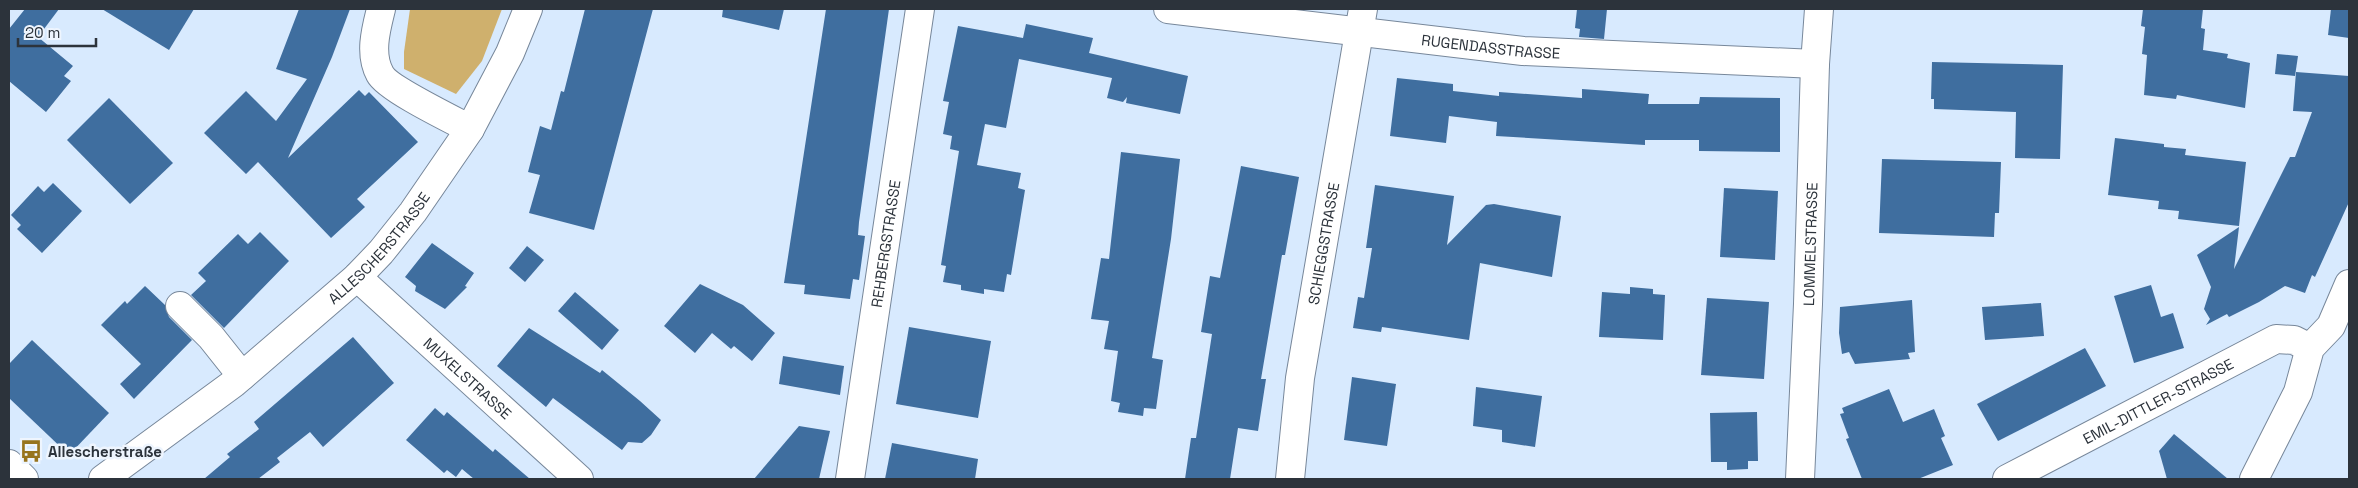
<svg xmlns="http://www.w3.org/2000/svg" width="2358" height="488" font-family="'Space Grotesk',sans-serif">
<style>
.green{fill:#cfb06d}
.building{fill:#3f6e9f}
.lines{fill:none;stroke-linecap:round;stroke-linejoin:round}
.minor-casing{stroke:#77879a;stroke-width:30}
.minor{stroke:#fff;stroke-width:28}
.labels{text-anchor:middle;dominant-baseline:central;stroke-width:5;stroke-linejoin:round;paint-order:stroke}
.street-label{font-size:15px;fill:#2c333b;stroke:#eef5fe}
.poi-label{font-size:15px;font-weight:bold;fill:#2c333b;stroke:#eef5fe;text-anchor:start}
</style>
<rect width="100%" height="100%" fill="#d8eafe"/>
<polygon class="green" points="410,9 502,9 482,61 456,94 404,69 404,52"/>
<g class="building">
<polygon points="25,9 59,9 38,37 73,66 64,76 71,81 46,112 9,81 9,29"/>
<polygon points="102,9 194,9 169,50"/>
<polygon points="299,9 350,9 332,57 288,158 359,90 365,96 369,92 418,142 357,199 365,207 331,238 258,162 246,174 204,133 246,91 276,121 307,79 276,69"/>
<polygon points="585,9 653,9 594,230 529,213 540,175 528,172 540,126 551,130 561,91 564,92"/>
<polygon points="723,9 784,9 779,30 722,17"/>
<polygon points="826,9 889,9 859,222 858,235 865,236 859,280 853,279 850,299 804,294 805,285 784,283"/>
<polygon points="1577,9 1607,9 1604,39 1579,37 1580,29 1575,28"/>
<polygon points="2143,9 2203,9 2201,28 2205,29 2203,50 2228,54 2227,58 2250,63 2245,108 2177,95 2176,99 2144,95 2147,55 2142,54 2145,27 2141,26"/>
<polygon points="2331,9 2349,9 2349,38 2328,35"/>
<polygon points="1026,24 1093,38 1089,53 1188,76 1180,114 1126,103 1127,97 1123,102 1107,98 1112,78 1019,59 1006,128 985,124 977,165 1021,173 1018,188 1025,190 1011,275 1007,274 1004,292 984,289 984,294 961,290 961,285 943,282 946,266 941,265 959,151 950,149 952,136 943,134 949,102 943,101 958,26 1023,38"/>
<polygon points="2277,54 2298,56 2295,76 2275,74"/>
<polygon points="1932,62 2063,65 2060,159 2015,158 2016,112 1934,109 1934,99 1931,99"/>
<polygon points="2296,72 2349,76 2349,202 2315,277 2312,275 2305,293 2285,286 2259,302 2229,317 2227,314 2206,325 2210,319 2204,309 2211,287 2197,255 2239,227 2234,269 2290,157 2295,157 2312,112 2293,111"/>
<polygon points="1397,78 1453,84 1453,91 1499,96 1499,92 1582,98 1582,89 1649,94 1648,104 1699,104 1700,97 1780,98 1780,152 1699,151 1699,140 1645,140 1645,145 1496,136 1497,122 1449,116 1446,143 1390,136"/>
<polygon points="109,98 173,163 130,204 67,140"/>
<polygon points="2115,138 2164,144 2164,147 2186,149 2185,155 2246,162 2239,226 2178,219 2179,211 2158,209 2159,201 2108,195"/>
<polygon points="1121,152 1180,159 1171,239 1152,358 1163,360 1156,409 1144,408 1143,416 1118,412 1120,403 1111,401 1118,351 1104,349 1109,321 1091,319 1101,258 1109,259"/>
<polygon points="1882,159 2001,162 1999,213 1995,213 1994,237 1879,233"/>
<polygon points="1241,166 1299,177 1285,255 1282,255 1261,379 1266,379 1258,431 1238,428 1230,479 1185,479 1191,438 1196,438 1212,334 1201,332 1210,276 1220,278"/>
<polygon points="53,183 82,211 42,253 17,229 21,225 11,215 38,186 44,192"/>
<polygon points="1375,185 1454,196 1447,245 1486,205 1494,204 1561,216 1552,277 1480,263 1469,340 1382,327 1381,332 1353,328 1358,297 1364,298 1372,248 1366,248"/>
<polygon points="1724,188 1778,191 1775,260 1720,257"/>
<polygon points="260,232 289,261 224,328 191,295 206,281 198,273 238,234 248,244"/>
<polygon points="432,243 474,273 465,286 467,287 445,309 415,291 416,286 405,277"/>
<polygon points="527,246 544,260 525,282 509,268"/>
<polygon points="700,284 743,305 775,333 752,361 734,346 731,349 712,333 695,353 664,326"/>
<polygon points="2151,285 2161,317 2173,313 2184,348 2134,363 2114,296"/>
<polygon points="145,286 165,305 169,317 192,340 134,399 120,384 141,364 101,325 125,301 127,304"/>
<polygon points="1630,287 1653,289 1653,294 1665,295 1663,340 1599,337 1602,292 1630,294"/>
<polygon points="575,292 619,330 602,350 558,311"/>
<polygon points="1707,298 1769,302 1764,379 1701,375"/>
<polygon points="1912,300 1915,352 1908,353 1910,359 1855,364 1849,352 1842,354 1839,333 1840,307"/>
<polygon points="2041,303 2044,336 1985,340 1982,307"/>
<polygon points="909,327 991,341 978,418 896,404"/>
<polygon points="529,328 600,373 602,370 640,401 661,420 651,435 642,443 628,442 622,450 553,398 546,407 497,366"/>
<polygon points="353,337 394,383 323,447 310,432 277,458 280,462 258,479 204,479 230,457 227,454 259,429 254,422"/>
<polygon points="32,340 109,413 69,455 9,398 9,364"/>
<polygon points="2085,348 2106,386 1998,441 1977,404"/>
<polygon points="783,356 844,366 840,395 779,384"/>
<polygon points="1352,377 1396,384 1387,446 1344,440"/>
<polygon points="1476,387 1542,396 1535,447 1502,442 1502,430 1473,426"/>
<polygon points="1889,389 1903,422 1934,409 1945,436 1941,438 1953,465 1918,479 1862,479 1846,439 1849,438 1840,414 1844,413 1842,408"/>
<polygon points="435,408 444,416 447,412 493,452 495,449 530,479 474,479 462,469 456,477 447,470 444,473 406,440"/>
<polygon points="1757,412 1758,461 1748,461 1748,469 1727,470 1727,462 1711,462 1710,413"/>
<polygon points="799,426 830,431 819,479 754,479"/>
<polygon points="2174,434 2228,479 2167,479 2159,451"/>
<polygon points="892,443 978,459 975,479 885,479"/>
</g>
<g class="lines">
<defs>
<g id="minor">
<path d="M381,9c-5,20 -12,45 -1,65 7,14 73,46 90,55"/>
<path id="s1" d="M1168,9l355,42 292,13"/>
<path id="s2" d="M357,277l222,202"/>
<polyline points="180,306 211,337 242,376"/>
<polyline points="9,464 24,479"/>
<path id="s3" d="M103,479l131,-96 123,-106 24,-25 32,-40 57,-83 40,-76 18,-44"/>
<path id="s4" d="M850,479l70,-470"/>
<path id="s5" d="M1290,479l10,-101 63,-369"/>
<path id="s6" d="M1800,479l8,-175 7,-240 4,-55"/>
<path id="s7" d="M2007,479l269,-140 18,1 16,8"/>
<polyline points="2254,479 2298,392 2310,348 2331,326 2349,284"/>
</g>
</defs>
<use href="#minor" class="minor-casing"/>
<use href="#minor" class="minor"/>
</g>
<defs>
<symbol id="bus-bare" viewBox="-9 -9 18 18"><path d="M-5-6H5V4H4V6H2V4H-2V6H-4V4H-5ZM-3.5-4V0h7V-4ZM-3.5 1.2v1.5H-2V1.2ZM2 1.2v1.5H3.5V1.2Z" fill="#97741e" stroke="#eef5fe" stroke-width="2.5" paint-order="stroke"/></symbol>
</defs>
<g fill-rule="evenodd">
<use href="#bus-bare" x="15" y="435" width="32" height="32"/>
</g>
<g class="labels">
<g class="street-label">
<text stroke="none"><textPath href="#s1" startOffset="325">RUGENDASSTRASSE</textPath></text>
<text stroke="none"><textPath href="#s5" startOffset="238">SCHIEGGSTRASSE</textPath></text>
<text stroke="none"><textPath href="#s4" startOffset="238">REHBERGSTRASSE</textPath></text>
<text stroke="none"><textPath href="#s6" startOffset="235">LOMMELSTRASSE</textPath></text>
<text stroke="none"><textPath href="#s3" startOffset="361">ALLESCHERSTRASSE</textPath></text>
<text stroke="none"><textPath href="#s2" startOffset="150">MUXELSTRASSE</textPath></text>
<text stroke="none"><textPath href="#s7" startOffset="170">EMIL-DITTLER-STRASSE</textPath></text>
</g>
<g class="poi-label">
<text x="48" y="451">Allescherstraße</text>
</g>
</g>
<rect width="2358" height="488" fill="none" stroke="#2c333b" stroke-width="20"/>
<path d="M18 38v8h78v-8" fill="none" stroke="#2c333b" stroke-width="2.5"/>
<text x="25" y="38" font-size="15" fill="#2c333b" stroke="#eef5fe" stroke-width="4" paint-order="stroke">20 m</text>
</svg>
